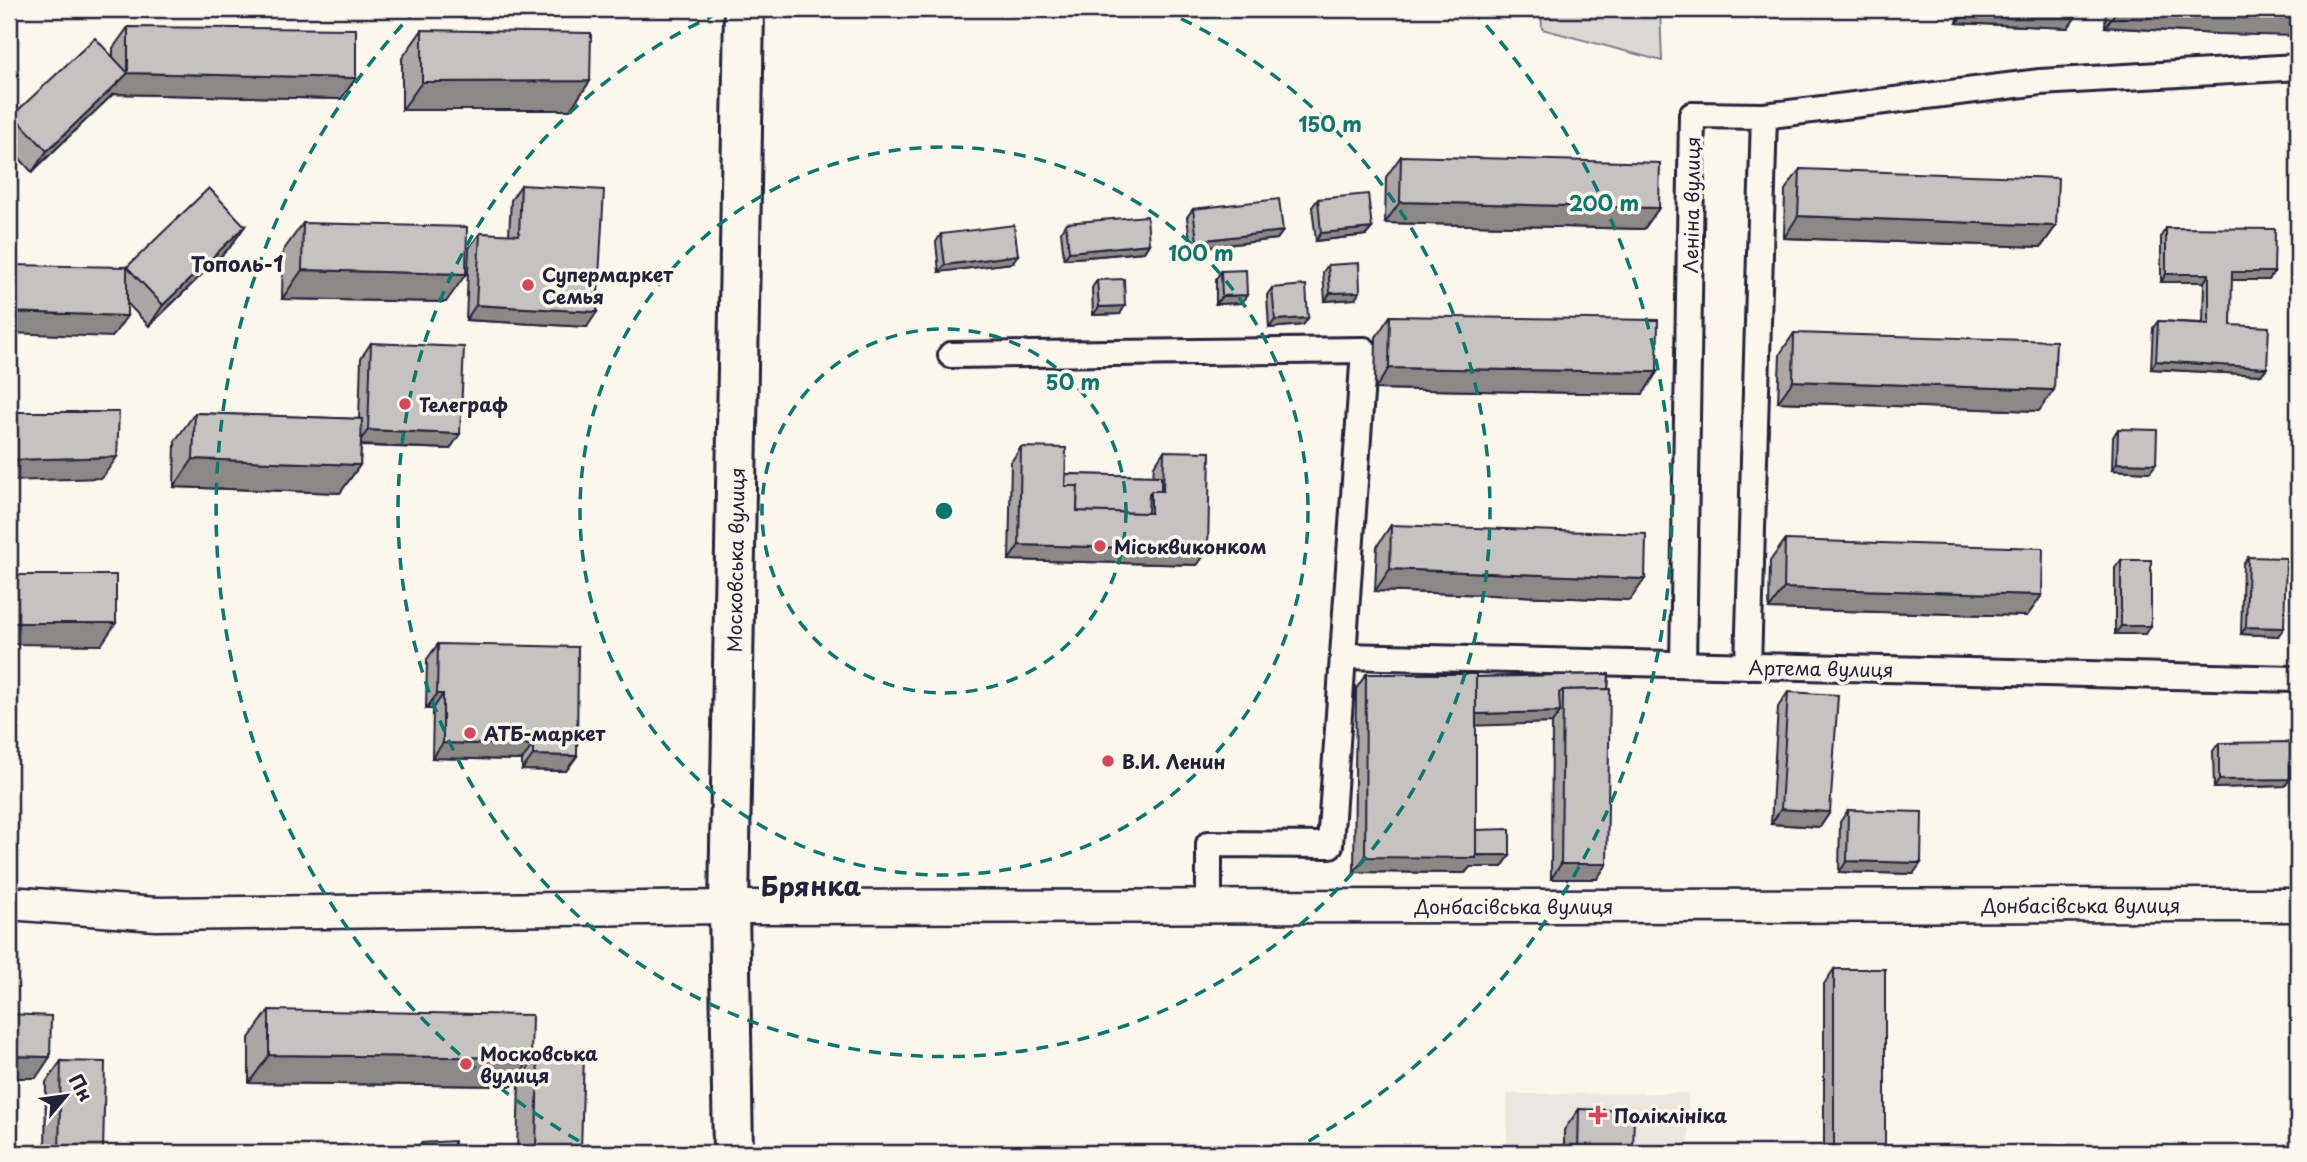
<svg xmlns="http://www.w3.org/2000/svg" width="2307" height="1162" font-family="'Playpen Sans',sans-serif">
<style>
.built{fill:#ebe7df}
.green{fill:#dbd8d3;stroke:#7e7d87;stroke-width:2}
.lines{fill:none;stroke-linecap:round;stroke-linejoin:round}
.minor-casing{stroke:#22223b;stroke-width:30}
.tertiary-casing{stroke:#22223b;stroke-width:37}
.primary-casing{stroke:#22223b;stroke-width:44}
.minor{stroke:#fbf7ec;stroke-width:24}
.tertiary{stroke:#fbf7ec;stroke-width:32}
.primary{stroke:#fbf7ec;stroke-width:38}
.wall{fill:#aaa7a5;stroke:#22223b;stroke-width:2}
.shaded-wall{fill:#8b8886;stroke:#22223b;stroke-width:2}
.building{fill:#c6c2c0;stroke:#22223b;stroke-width:2}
.ring{fill:none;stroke:#0f766e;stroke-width:3.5;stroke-dasharray:12 9}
.poi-dot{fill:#d1495b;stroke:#fbf7ec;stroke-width:2.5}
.labels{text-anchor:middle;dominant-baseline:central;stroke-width:7;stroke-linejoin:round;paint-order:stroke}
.street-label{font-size:19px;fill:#22223b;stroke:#fbf7ec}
.poi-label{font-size:19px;font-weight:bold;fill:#22223b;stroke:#fbf7ec;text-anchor:start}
.neighbourhood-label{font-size:21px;font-weight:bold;fill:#22223b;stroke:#fbf7ec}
.district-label{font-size:26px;font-weight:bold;fill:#22223b;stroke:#fbf7ec}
.centre{fill:#0f766e;stroke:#fbf7ec;stroke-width:3.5}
.ring-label{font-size:21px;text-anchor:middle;font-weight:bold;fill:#0f766e;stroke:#fbf7ec;stroke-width:7;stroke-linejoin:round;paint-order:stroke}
</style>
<rect width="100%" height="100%" fill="#fbf7ec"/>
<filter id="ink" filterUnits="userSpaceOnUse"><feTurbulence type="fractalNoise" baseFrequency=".0143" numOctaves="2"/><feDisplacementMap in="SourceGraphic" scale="14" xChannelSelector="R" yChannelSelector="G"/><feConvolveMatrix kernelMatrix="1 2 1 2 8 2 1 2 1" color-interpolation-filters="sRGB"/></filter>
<g filter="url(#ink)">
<polygon class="built" points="1688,1093 1689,1153 1507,1153 1507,1094"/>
<polygon class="green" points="1541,9 1660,9 1662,61 1542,29"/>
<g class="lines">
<defs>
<g id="minor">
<polyline points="1764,116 2040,82 2298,67"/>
<polyline points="951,355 1364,350 1330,845 1209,844 1209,906"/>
<polyline points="1343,656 2298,679"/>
<polyline points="1683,664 1692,115 1764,116 1748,666"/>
</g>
<polyline id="tertiary" points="9,903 156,914 729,907 2298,905"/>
<polyline id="primary" points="733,1153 729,907 744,9"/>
</defs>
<use href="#minor" class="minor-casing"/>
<use href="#tertiary" class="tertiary-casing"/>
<use href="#primary" class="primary-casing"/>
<use href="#minor" class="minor"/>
<use href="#tertiary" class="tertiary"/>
<use href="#primary" class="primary"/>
</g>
<g class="wall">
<polygon points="1958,9 2081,9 2068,28 1957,23"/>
<polygon points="2106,9 2298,9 2217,34 2105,27"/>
<polygon points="128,27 356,78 341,99 113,94 32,172 11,149 9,119 13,115 113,57 113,48"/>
<polygon points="422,30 590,81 570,110 402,110 402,58"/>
<polygon points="1401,156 1659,208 1644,229 1385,223 1386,177"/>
<polygon points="1800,169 2056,226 2041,247 1784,238 1785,190"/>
<polygon points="521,185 587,327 466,320 469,248 480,233 509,235 511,200"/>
<polygon points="1318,199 1372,228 1366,235 1316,241 1312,207"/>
<polygon points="1193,209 1283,231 1277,239 1191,249 1187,217"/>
<polygon points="303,223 446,302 282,299 283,251"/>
<polygon points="1066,223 1149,244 1144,252 1064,259 1061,231"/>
<polygon points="245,226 230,247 149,326 127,303 112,337 127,267"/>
<polygon points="2166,228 2269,280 2231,280 2231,325 2261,375 2151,369 2153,328 2158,321 2203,323 2204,282 2161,282 2161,236"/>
<polygon points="941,234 1012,263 939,272 936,242"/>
<polygon points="1328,265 1355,299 1325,301 1323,272"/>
<polygon points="1221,271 1242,303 1216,304 1216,279"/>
<polygon points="1097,280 1120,314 1093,315 1092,288"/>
<polygon points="1272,288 1308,318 1303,325 1269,328 1267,295"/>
<polygon points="1390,316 1657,372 1643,394 1375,389 1376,337"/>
<polygon points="1794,333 2039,411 1778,402 1780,354"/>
<polygon points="371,343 450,449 361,446 360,465 340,493 174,487 175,441 195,413 359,419 361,358"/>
<polygon points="2118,429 2150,472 2112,470 2113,437"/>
<polygon points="1021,447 1066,474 1153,476 1154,466 1164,451 1208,550 1197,565 1009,560 1011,462"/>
<polygon points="1391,525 1630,600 1375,591 1377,546"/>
<polygon points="1785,540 2042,595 2027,616 1769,609 1770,561"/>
<polygon points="2248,557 2278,636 2241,634 2243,564"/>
<polygon points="2121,560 2146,634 2115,634 2115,568"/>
<polygon points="438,644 577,756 566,771 522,770 522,760 432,758 433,709 426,709 427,659"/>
<polygon points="1366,674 1476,677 1609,674 1597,879 1551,879 1552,723 1476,725 1476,830 1510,855 1502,867 1470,867 1465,873 1354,872 1356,689"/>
<polygon points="1788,692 1830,812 1820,827 1771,824 1778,707"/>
<polygon points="2219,743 2290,779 2285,786 2214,788 2213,751"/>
<polygon points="1848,810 1913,874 1839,872 1840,822"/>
<polygon points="1834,969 1885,1153 1824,1153 1824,984"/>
<polygon points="269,1010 531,1058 512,1086 249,1083 249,1038"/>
<polygon points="538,1053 579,1153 517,1153 519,1081"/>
<polygon points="61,1061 103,1153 45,1153 46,1082"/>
<polygon points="2298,1068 2298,1153 2293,1153 2295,1072"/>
<polygon points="1579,1109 1633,1153 1564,1153 1564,1130"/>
<polygon points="421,1143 454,1153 416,1153 416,1150"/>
</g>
<g class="shaded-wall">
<polygon points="1967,9 2081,9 2068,28 1957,23"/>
<polygon points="2118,9 2298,9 2298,36 2217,34 2105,27"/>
<polygon points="128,73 356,78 341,99 113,94 32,172 47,151"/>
<polygon points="590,81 570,110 402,110 422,82"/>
<polygon points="1400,202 1659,208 1644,229 1385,223"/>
<polygon points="1798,216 2056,226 2041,247 1784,238"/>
<polygon points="245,226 230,247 149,326 163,305"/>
<polygon points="1372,228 1366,235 1316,241 1321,233"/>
<polygon points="1283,231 1277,239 1191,249 1197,241"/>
<polygon points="1149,244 1144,252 1064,259 1069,252"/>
<polygon points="1018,255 1012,263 939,272 945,265"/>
<polygon points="302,270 466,274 446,302 282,299"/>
<polygon points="2232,272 2274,272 2269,280 2226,280"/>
<polygon points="2166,274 2209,274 2204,282 2161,282"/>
<polygon points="1360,292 1355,299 1325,301 1330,293"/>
<polygon points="1247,295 1242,303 1216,304 1222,296"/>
<polygon points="476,305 597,312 587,327 466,320"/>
<polygon points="1125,306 1120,314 1093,315 1099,307"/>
<polygon points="9,312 127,316 112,337 9,333"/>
<polygon points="1308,318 1303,325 1269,328 1275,320"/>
<polygon points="2156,361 2267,368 2261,375 2151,369"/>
<polygon points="1389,368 1657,372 1643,394 1375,389"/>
<polygon points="1793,381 2054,390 2039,411 1778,402"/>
<polygon points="368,430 460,434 450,449 357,445"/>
<polygon points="117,457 102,478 9,481 9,460"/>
<polygon points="193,459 360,465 340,493 174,487"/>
<polygon points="2117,463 2156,464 2150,472 2112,470"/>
<polygon points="1019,545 1208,550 1197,565 1009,560"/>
<polygon points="1390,569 1645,579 1630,600 1375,591"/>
<polygon points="1784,588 2042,595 2027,616 1769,609"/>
<polygon points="9,623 116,623 101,645 9,644"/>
<polygon points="2121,626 2151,626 2146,634 2115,634"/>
<polygon points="2246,627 2284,628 2278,636 2241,634"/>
<polygon points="437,694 443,694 433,709 426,709"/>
<polygon points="1560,712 1552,723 1467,726 1475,714"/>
<polygon points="443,743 533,745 522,760 432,758"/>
<polygon points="533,755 577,756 566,771 522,770"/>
<polygon points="2290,779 2285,786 2214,788 2219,780"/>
<polygon points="1781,809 1830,812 1820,827 1771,824"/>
<polygon points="1510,855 1502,867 1470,867 1465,873 1354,872 1365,857"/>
<polygon points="1847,861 1921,863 1913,874 1839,872"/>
<polygon points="1561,864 1607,864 1597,879 1551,879"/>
<polygon points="269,1055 531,1058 512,1086 249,1083"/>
<polygon points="9,1056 50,1057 36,1078 9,1078"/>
<polygon points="536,1149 581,1150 579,1153 533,1153"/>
</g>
<g class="building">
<polygon points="128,27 356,29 356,78 128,73"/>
<polygon points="422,30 591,33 590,81 422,82"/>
<polygon points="95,38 128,73 47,151 13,115"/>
<polygon points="9,119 12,120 10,167 9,167"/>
<polygon points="1401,156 1660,163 1659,208 1400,202"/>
<polygon points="1800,169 2058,178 2056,226 1798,216"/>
<polygon points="521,185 604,190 597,312 476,305 480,233 519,235"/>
<polygon points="209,188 245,226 163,305 127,267 127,316 9,312 9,265 127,267"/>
<polygon points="1368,194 1372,228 1321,233 1318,199"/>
<polygon points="1279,199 1283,231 1197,241 1193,209"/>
<polygon points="1147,216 1149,244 1069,252 1066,223"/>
<polygon points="303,223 467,227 466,274 302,270"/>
<polygon points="1014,225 1018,255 945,265 941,234"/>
<polygon points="2166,228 2275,229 2274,272 2232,272 2231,325 2269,327 2267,368 2156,361 2158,321 2209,324 2209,274 2166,274"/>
<polygon points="1359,263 1360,292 1330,293 1328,265"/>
<polygon points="1246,270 1247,295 1222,296 1221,271"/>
<polygon points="1124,279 1125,306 1099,307 1097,280"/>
<polygon points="1306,285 1308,318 1275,320 1272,288"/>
<polygon points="1390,316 1658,320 1657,372 1389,368"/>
<polygon points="1794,333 2056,341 2054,390 1793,381"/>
<polygon points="371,343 464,347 460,434 368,430"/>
<polygon points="9,412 119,412 117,457 9,460"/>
<polygon points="195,413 362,419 360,465 193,459"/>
<polygon points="2118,429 2157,430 2156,464 2117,463"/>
<polygon points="1021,447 1066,448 1065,486 1078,486 1077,511 1151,513 1151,491 1163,491 1164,451 1210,452 1208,550 1019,545"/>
<polygon points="1066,474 1161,476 1161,491 1151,491 1149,494 1148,513 1077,511 1078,486 1065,486"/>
<polygon points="1391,525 1646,534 1645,579 1390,569"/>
<polygon points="1785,540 2043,548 2042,595 1784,588"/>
<polygon points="2248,557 2286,558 2284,628 2246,627"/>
<rect x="2121" y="560" width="30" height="66"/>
<rect x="9" y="575" width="107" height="48"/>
<polygon points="438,644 578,647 577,756 533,755 533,745 443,743 443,694 437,694"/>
<polygon points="1366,674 1476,674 1476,858 1365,857"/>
<polygon points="1609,674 1608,689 1563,690 1559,693 1560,712 1476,714 1476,677"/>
<polygon points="1610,689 1607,864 1561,864 1563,690"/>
<polygon points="1788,692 1838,695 1830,812 1781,809"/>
<polygon points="2290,742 2290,779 2219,780 2219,743"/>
<polygon points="1848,810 1922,812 1921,863 1847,861"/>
<polygon points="1510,829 1510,855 1476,855 1476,830"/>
<rect x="1834" y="969" width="51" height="184"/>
<polygon points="269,1010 532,1015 531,1058 269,1055"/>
<polygon points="9,1014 51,1016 50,1057 9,1056"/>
<polygon points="538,1053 584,1054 581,1150 536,1149"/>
<polygon points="61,1061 105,1062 103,1153 59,1153"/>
<polygon points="1579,1109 1634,1111 1633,1153 1578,1153"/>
<polygon points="454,1141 454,1153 422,1153 421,1143"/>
</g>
</g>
<g class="ring">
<circle cx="944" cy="511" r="182"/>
<circle cx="944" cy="511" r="364"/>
<path d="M1162 10A546 546 0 1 1 726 10"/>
<path d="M597 1151A728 728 0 0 1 416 10M1472 10A728 728 0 0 1 1291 1151"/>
</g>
<g class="poi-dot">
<circle cx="528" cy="285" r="7"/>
<circle cx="405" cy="404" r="7"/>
<circle cx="1100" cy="546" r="7"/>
<circle cx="470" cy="733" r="7"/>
<circle cx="1108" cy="761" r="7"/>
<circle cx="466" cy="1064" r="7"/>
<path d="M1594.5 1104.5h7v7h7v7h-7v7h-7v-7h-7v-7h7z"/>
</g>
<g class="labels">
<g class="street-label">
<text transform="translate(1691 205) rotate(-89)">Леніна вулиця</text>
<text transform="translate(735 560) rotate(-89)">Московська вулиця</text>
<text transform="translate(1821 668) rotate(1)">Артема вулиця</text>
<text x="2081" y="905">Донбасівська вулиця</text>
<text x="1514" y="906">Донбасівська вулиця</text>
</g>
<g class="poi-label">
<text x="542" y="274">Супермаркет<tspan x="542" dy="22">Семья</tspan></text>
<text x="419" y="404">Телеграф</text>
<text x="1114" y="546">Міськвиконком</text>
<text x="484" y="733">АТБ-маркет</text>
<text x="1122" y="761">В.И. Ленин</text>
<text x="480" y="1053">Московська<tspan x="480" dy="22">вулиця</tspan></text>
<text x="1614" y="1115">Поліклініка</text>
</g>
<g class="neighbourhood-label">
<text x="237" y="263">Тополь-1</text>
</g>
<g class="district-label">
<text x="811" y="885">Брянка</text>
</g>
</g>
<circle cx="944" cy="511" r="10" class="centre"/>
<g class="ring-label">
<text x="1330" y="132">150 m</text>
<text x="1604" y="211">200 m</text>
<text x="1201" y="261">100 m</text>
<text x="1073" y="390">50 m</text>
</g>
<rect width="2307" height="1162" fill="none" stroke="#fbf7ec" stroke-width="35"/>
<rect x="18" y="18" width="2272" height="1127" fill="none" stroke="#22223b" stroke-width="2.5" filter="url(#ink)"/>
<g transform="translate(66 1096) rotate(61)" stroke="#fbf7ec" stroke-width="5" paint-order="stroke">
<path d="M0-5L12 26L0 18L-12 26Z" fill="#22223b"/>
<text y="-10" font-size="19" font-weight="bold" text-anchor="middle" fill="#22223b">Пн</text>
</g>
</svg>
